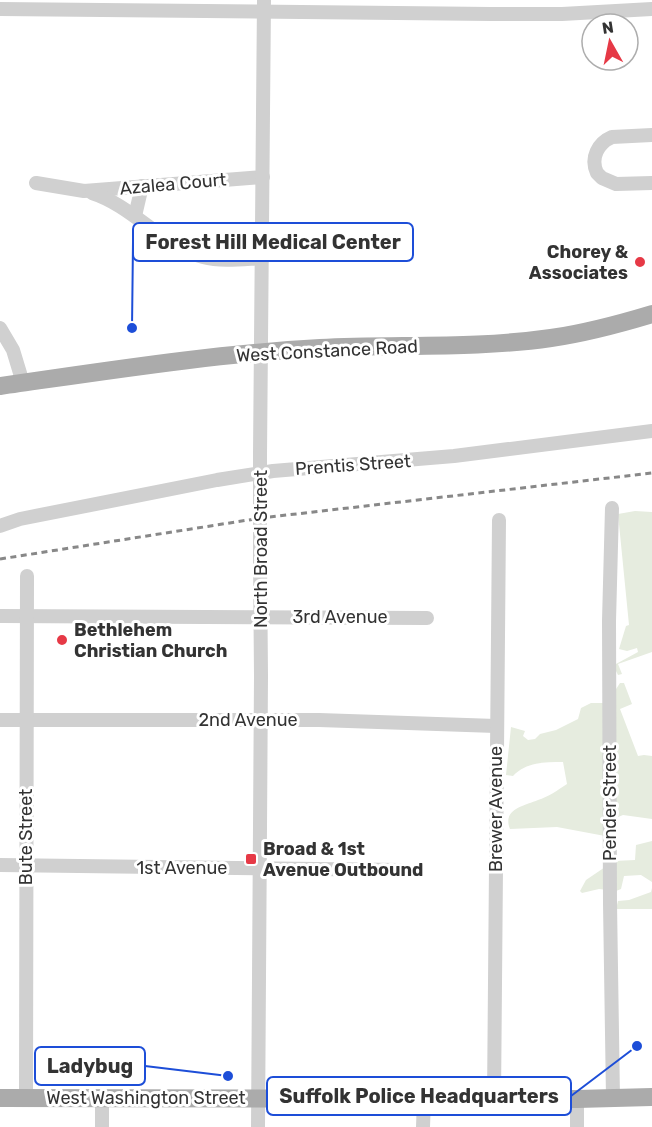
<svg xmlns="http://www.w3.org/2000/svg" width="652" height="1127" font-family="Rubik,sans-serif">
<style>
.green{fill:#e6ecdf}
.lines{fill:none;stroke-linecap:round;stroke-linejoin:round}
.minor{stroke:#d0d0d0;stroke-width:14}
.major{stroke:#ababab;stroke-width:18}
.rail{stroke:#888;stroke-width:3;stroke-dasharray:6 4.5;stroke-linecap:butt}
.minor-bridge{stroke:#d0d0d0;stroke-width:14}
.poi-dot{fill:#e63946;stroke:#fff;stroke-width:2}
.labels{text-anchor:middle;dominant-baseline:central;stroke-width:6;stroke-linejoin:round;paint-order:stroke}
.street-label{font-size:18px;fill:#333;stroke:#fff}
.poi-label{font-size:18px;font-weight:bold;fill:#333;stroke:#fff;text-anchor:start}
.leader{fill:none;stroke:#1d4ed8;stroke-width:2}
.callout-dot{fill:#1d4ed8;stroke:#fff;stroke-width:2}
.callout{fill:#fff;stroke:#1d4ed8;stroke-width:2}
.callout-label{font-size:20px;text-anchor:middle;font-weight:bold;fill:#333}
</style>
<rect width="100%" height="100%" fill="#fff"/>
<g class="green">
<polygon points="635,511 652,512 652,652 618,664 622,674 618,675 616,671 616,664 638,652 637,648 627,651 619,649 626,626 629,625 618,514"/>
<path d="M620,683h4l8,21 -12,5 18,47 6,-1 8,1v63l-29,-4 -17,7 -1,14 -48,-9 -47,2c-8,-20 14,-23 28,-29 10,-3 20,-10 29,-16l-4,-22c-18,0 -37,0 -50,14l-7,-1 5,-48 14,4 -2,5 5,4 7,-1 5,-5 16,-4 22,-11 3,-11 10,-5h16z"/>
<polygon points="652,841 652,882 641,875 624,876 621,889 616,891 599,889 582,893 580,891 586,880 614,861 635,860 636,845"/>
<polygon points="652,888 652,909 616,909 618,901 629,900 651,892"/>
</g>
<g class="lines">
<g class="minor">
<polyline points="0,9 491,14 562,14 652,9"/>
<path d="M652,135l-40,2c-14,6 -22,21 -15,36l5,5 14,6 36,-1"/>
<polyline points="36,183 84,191 263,177"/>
<path d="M92,193c41,13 70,53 111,64 19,5 40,2 60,1"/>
<polyline points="135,216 142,186"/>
<polyline points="0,328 13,350 23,383"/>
<polyline points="260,454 264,0"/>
<polyline points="612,508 609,621 610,903 613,1098"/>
<polyline points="0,526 20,519 217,480 273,471 454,456 652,431"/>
<polyline points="0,616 427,618"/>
<polyline points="0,720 319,720 496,726"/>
<polyline points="0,865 400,870"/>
<polyline points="26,1098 27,576"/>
<polyline points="494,1099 499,520"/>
<polyline points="577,1099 577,1127"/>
<polyline points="102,1127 102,1098"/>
<polyline points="258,1127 261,676 260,561"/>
<polyline points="423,1127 424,1099"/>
</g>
<g class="major">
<path d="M0,386c106,-15 213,-32 320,-38 76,-4 155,1 231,-10 34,-5 68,-14 101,-24"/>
<polyline points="0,1098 577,1099 652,1097"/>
</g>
<polyline class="rail" points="0,559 261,518 652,473"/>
<polyline class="minor-bridge" points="260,561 260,454"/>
</g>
<g class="poi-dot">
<circle cx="640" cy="262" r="6"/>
<circle cx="62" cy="640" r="6"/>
<rect x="245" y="853" width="12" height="12" rx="3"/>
</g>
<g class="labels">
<g class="street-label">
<text transform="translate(173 184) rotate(-5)">Azalea Court</text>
<text transform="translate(327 351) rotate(-3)">West Constance Road</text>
<text transform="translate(353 465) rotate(-4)">Prentis Street</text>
<text transform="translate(261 549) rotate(-90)">North Broad Street</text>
<text x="340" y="617">3rd Avenue</text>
<text x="248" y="720">2nd Avenue</text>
<text transform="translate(610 803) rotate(-90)">Pender Street</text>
<text transform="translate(496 809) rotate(-90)">Brewer Avenue</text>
<text transform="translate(26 837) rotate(-90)">Bute Street</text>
<text x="182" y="868">1st Avenue</text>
<text x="146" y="1098">West Washington Street</text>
</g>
<g class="poi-label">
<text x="628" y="252" text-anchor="end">Chorey &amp;<tspan x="628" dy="21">Associates</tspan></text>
<text x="74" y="630">Bethlehem<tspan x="74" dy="21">Christian Church</tspan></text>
<text x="263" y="849">Broad &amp; 1st<tspan x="263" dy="21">Avenue Outbound</tspan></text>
</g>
</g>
<path class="leader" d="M132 328L133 242M228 1076L145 1066M637 1046L571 1096"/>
<g class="callout-dot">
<circle cx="132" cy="328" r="6"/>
<circle cx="228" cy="1076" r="6"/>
<circle cx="637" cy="1046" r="6"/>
</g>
<g class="callout">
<rect x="133" y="223" width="280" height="38" rx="6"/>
<rect x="35" y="1047" width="110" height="38" rx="6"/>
<rect x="267" y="1077" width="304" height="38" rx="6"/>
</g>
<g class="callout-label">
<text x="273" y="249">Forest Hill Medical Center</text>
<text x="90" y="1073">Ladybug</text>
<text x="419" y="1103">Suffolk Police Headquarters</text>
</g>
<g transform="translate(610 42) rotate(351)"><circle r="28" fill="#ffffff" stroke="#adadad" stroke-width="1.5"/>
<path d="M0-4.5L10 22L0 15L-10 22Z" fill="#e63946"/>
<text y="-9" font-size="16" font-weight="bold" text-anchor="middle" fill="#333333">N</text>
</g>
</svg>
